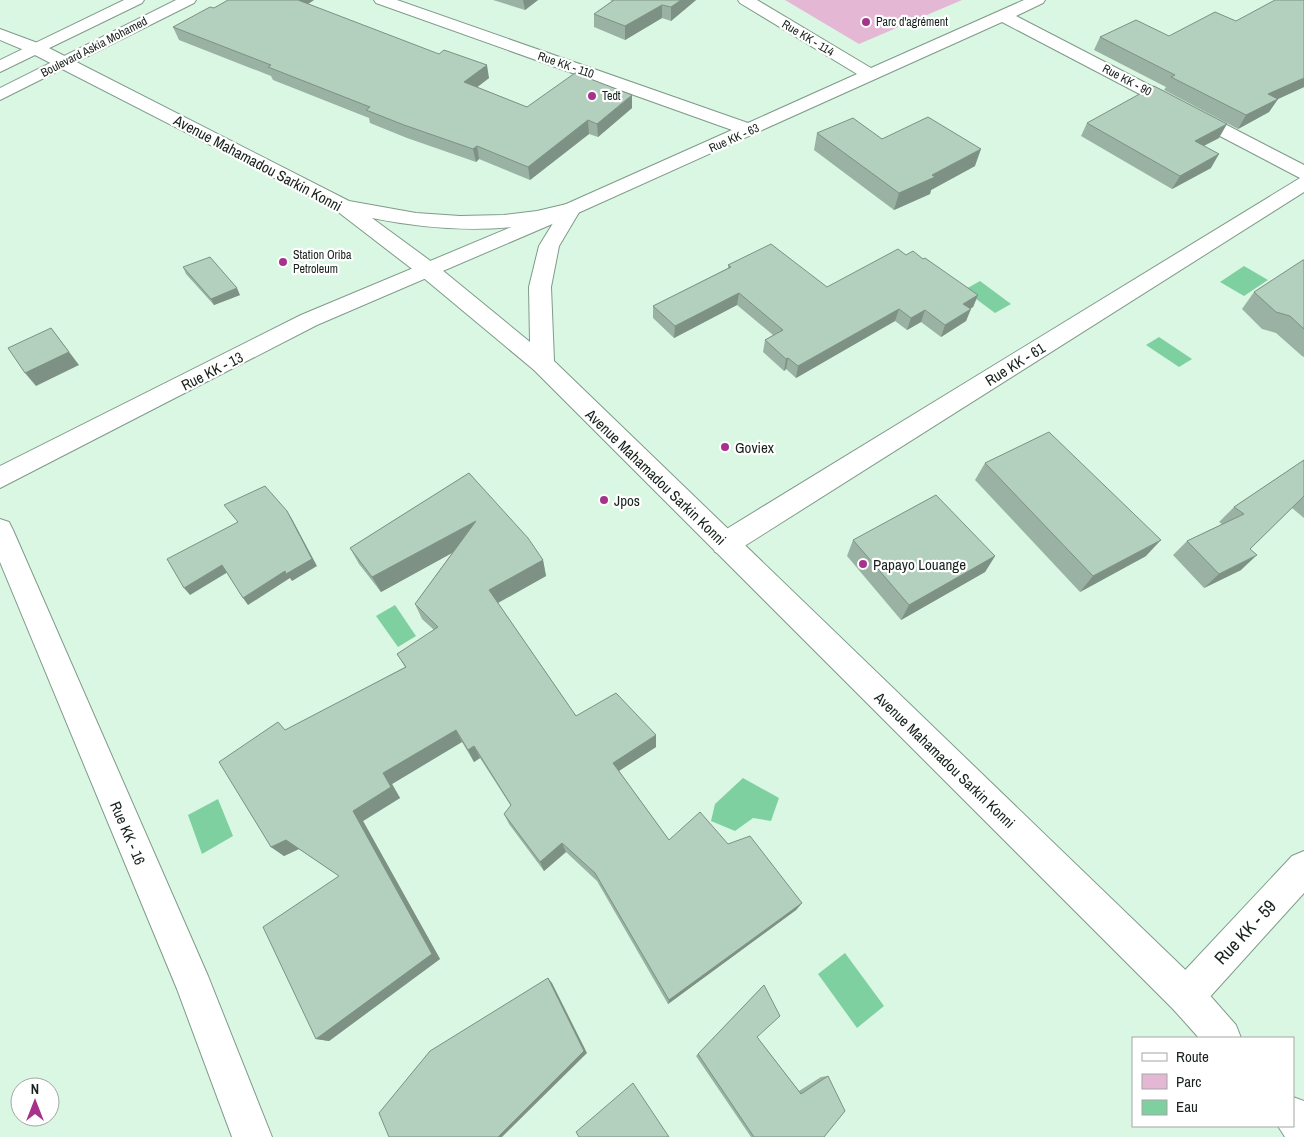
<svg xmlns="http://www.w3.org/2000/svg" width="1304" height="1137" font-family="'Archivo Narrow',sans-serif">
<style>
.green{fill:#e4b8d5}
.water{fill:#7fd0a1}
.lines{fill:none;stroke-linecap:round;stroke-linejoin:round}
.minor-casing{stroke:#7f9a89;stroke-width:2}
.tertiary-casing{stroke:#7f9a89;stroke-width:2}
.primary-casing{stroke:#7f9a89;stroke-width:2}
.minor{fill:#fff;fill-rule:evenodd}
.tertiary{fill:#fff;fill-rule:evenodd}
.primary{fill:#fff;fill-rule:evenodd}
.wall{fill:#9ab2a3}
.shaded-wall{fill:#7d9184}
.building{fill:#b3cfbd;stroke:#7d9184}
.poi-dot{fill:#a7328c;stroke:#fff;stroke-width:2}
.labels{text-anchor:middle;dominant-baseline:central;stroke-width:4.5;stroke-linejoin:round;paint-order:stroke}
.far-poi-label{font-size:12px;fill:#18221c;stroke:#fff;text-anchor:start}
.far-street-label{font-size:12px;fill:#18221c;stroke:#fff}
.street-label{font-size:15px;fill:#18221c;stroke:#fff}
.poi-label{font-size:15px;fill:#18221c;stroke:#fff;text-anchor:start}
.near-street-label{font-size:18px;fill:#18221c;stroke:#fff}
</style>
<rect width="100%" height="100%" fill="#daf7e4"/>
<polygon class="green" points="785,0 962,0 859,44"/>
<g class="water">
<polygon points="1244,266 1268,280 1244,296 1220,282"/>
<polygon points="980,281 1011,304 995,313 964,290"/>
<polygon points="1159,337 1192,359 1179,367 1146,345"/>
<polygon points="395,605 416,636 398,647 376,616"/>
<polygon points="743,778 779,798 771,821 753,818 735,831 711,821 715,804"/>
<polygon points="218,799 233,836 202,854 188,815"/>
<polygon points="845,953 884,1006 857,1028 818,974"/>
</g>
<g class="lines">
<defs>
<g id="minor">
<polygon points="374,0 397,0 748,123 857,74 740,3 738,0 757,0 871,68 1024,0 1045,0 1043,3 1016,16 1304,165 1304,192 735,552 725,555 715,552 712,544 715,536 1300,178 1002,22 578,213 317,325 0,488 0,466 301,315 564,205 732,130 376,3"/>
<polygon points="0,519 9,522 13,530 208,976 272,1137 232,1137 177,989 0,562"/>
<polygon points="1304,851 1304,893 1199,1009 1186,1014 1173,1009 1168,996 1173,983 1292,856"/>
</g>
<g id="tertiary">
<path d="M0,29l43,16 306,156 67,12 44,3 44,-1 33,-4 34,-8 7,2 3,4 -22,37 -8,41 3,74 645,622 37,42 5,13h-42l-26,-29 -639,-639 -114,-95 -87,-67 -302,-155 -31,-13zM372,218c60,12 122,16 183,2l-16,26 -10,41 1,55 -94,-77z"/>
<polygon points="1293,1097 1304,1101 1304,1137 1285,1137 1278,1126 1293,1126"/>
</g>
<g id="primary">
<polygon points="124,0 144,0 142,3 0,72 0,60"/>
<polygon points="176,0 196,0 194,3 0,100 0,88"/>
</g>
</defs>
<use href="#minor" class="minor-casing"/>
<use href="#tertiary" class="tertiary-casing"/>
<use href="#primary" class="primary-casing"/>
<use href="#minor" class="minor"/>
<use href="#tertiary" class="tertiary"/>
<use href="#primary" class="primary"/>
</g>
<g class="wall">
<polygon points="228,0 314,0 308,4 489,78 477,87 527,107 632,108 598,137 589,134 530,180 479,159 476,162 407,138 370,123 369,118 273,80 271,76 179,40 173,27 214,8"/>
<polygon points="493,0 538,0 525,10"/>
<polygon points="610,0 696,0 671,21 662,18 625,40 594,27 594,14 612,1"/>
<polygon points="1304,0 1304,87 1278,99 1269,112 1238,129 1164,90 1166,87 1094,50 1100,37 1169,36 1236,21"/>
<polygon points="1087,123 1219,138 1204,146 1211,168 1172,189 1081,136"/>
<polygon points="817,133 882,139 975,166 931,190 930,194 894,210 814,150"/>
<polygon points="906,255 923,259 978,295 973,307 970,309 966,321 941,337 921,322 907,330 895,321 796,378 786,369 784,371 763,352 765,340 773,335 737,305 674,338 653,318 653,306 728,268 728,265 827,287"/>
<polygon points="1304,260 1304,357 1302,356 1276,333 1262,329 1242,309 1254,292"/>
<polygon points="183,267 240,295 214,305 186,274"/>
<polygon points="1304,460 1304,518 1292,508 1250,549 1241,570 1204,588 1173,555 1187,541 1222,524 1219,522 1234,507"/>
<polygon points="985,463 1146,556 1080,592 975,480"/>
<polygon points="469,473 543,560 546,576 498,603 576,716 656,747 619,771 669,840 728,844 802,903 796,910 668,1004 597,881 566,852 544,871 509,824 504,814 511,806 480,758 474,762 462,742 392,784 400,798 363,821 440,959 329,1041 316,1039 339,876 299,849 284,856 271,847 286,730 405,667 397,654 434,630 422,619 415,604 452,553 381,592 359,564 350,548"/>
<polygon points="853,540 995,556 985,572 901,620 847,556"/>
<polygon points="764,985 757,1037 799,1091 821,1077 828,1076 824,1137 751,1137 696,1056"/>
</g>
<g class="shaded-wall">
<polygon points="293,0 314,0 297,11"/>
<polygon points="523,0 538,0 525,10"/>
<polygon points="681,0 696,0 671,21 671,7"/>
<polygon points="662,5 662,18 625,40 625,26"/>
<polygon points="487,65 489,78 467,95 464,82"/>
<polygon points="1304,78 1304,87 1278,99 1269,112 1238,129 1246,115 1268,94"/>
<polygon points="632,95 632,108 598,137 597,124"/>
<polygon points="588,120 589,134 530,180 528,167"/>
<polygon points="1227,124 1219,138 1187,154 1195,141"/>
<polygon points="477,146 479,159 476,162 473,149"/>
<polygon points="981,149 975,166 931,190 930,194 894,210 899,193"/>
<polygon points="1219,154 1211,168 1172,189 1180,176"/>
<polygon points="237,288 240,295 214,305 211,299"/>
<polygon points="739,293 737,305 674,338 675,326"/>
<polygon points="978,295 973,307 959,316 963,304"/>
<polygon points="899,309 895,321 796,378 798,366"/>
<polygon points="971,309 966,321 941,337 945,325"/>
<polygon points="925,310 921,322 907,330 911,318"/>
<polygon points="51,328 79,365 36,386 25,373"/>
<polygon points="788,358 786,369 784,371 786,359"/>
<polygon points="287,511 292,519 317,566 292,581 290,578 248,605 243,598"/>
<polygon points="476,521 481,537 381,592 372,577"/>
<polygon points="1161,540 1146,556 1080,592 1093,576"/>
<polygon points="1257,555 1241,570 1204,588 1219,574"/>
<polygon points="995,556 985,572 901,620 909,605"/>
<polygon points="543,560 546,576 494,605 489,590"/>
<polygon points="222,565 228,572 190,595 184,588"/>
<polygon points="456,730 462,742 392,784 400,798 363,821 440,959 329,1041 316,1039 353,811 383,773"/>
<polygon points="656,735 656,747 614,774 613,763"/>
<polygon points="474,746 480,758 474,762 468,750"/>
<polygon points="286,840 299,849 284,856 271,847"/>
<polygon points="562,843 566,852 544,871 540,862"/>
<polygon points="802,903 796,910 668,1004 669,1000"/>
<polygon points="548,978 552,983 587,1053 502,1137 498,1137"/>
</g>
<g class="building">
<polygon points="228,0 298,0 439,54 444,50 487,65 464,82 527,107 575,73 632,95 597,124 588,120 528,167 477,146 473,149 404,125 366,110 370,107 268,67 271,65 173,27 210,7 214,8"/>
<polygon points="614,0 681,0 671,7 662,5 625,26 594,14"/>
<polygon points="1275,0 1304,0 1304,78 1268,94 1278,99 1246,115 1171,77 1175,75 1100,37 1136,20 1169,36 1215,12 1236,21"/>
<polygon points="1154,86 1227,124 1195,141 1219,154 1180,176 1087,123"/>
<polygon points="928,117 981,149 932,175 935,177 899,193 817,133 853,118 882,139"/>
<polygon points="771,244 827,287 898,249 906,255 913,251 923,259 925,258 978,295 963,304 971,309 945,325 925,310 911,318 899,309 798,366 788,358 786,359 765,340 783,330 739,293 675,326 653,306 731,267 728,265"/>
<polygon points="210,257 237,288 211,299 183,267"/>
<polygon points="1303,260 1304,260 1304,329 1290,316 1276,312 1254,292"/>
<polygon points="51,328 69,352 25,373 8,348"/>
<polygon points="1049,432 1161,540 1093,576 985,463"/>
<polygon points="1304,460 1304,496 1250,549 1257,555 1219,574 1187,541 1244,514 1234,507"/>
<polygon points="469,473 528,538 543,560 489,590 576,716 616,693 656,735 613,763 669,840 700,812 728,844 750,836 802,903 669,1000 595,873 562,843 540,862 504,814 511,805 474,746 468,750 456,730 383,773 391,787 353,811 432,954 316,1039 263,927 339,876 286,840 271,847 219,762 278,722 285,730 406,667 397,654 438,627 415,604 476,521 372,577 350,548"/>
<polygon points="265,486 287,511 312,559 286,574 285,571 243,598 222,565 184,588 167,559 238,522 224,505"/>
<polygon points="936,495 995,556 909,605 853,540"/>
<polygon points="548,978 584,1051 498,1137 389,1137 379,1113 430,1051"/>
<polygon points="764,985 780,1016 757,1037 801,1094 828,1076 845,1111 824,1137 754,1137 698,1054"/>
<polygon points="633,1083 669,1137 579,1137 576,1132"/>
</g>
<g class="poi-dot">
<circle cx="866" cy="22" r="5"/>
<circle cx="592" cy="96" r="5"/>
<circle cx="283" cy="262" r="5"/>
<circle cx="725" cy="447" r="5"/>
<circle cx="604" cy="500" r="5"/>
<circle cx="863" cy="564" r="5"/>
</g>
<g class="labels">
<g class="far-poi-label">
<text x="876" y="22">Parc d'agrément</text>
<text x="602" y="96">Tedt</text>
<text x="293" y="255">Station Oriba<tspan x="293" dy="14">Petroleum</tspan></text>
</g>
<g class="far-street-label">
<text transform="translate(808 38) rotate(31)">Rue KK - 114</text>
<text transform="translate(94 47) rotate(-27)">Boulevard Askia Mohamed</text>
<text transform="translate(566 65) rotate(19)">Rue KK - 110</text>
<text transform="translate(1127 80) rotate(28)">Rue KK - 90</text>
<text transform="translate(734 138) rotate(-24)">Rue KK - 63</text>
</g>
<g class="street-label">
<text transform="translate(258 163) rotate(28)">Avenue Mahamadou Sarkin Konni</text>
<text transform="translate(1015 364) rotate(-32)">Rue KK - 61</text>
<text transform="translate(212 371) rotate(-27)">Rue KK - 13</text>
<text transform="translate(656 477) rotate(44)">Avenue Mahamadou Sarkin Konni</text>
<text transform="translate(945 760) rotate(44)">Avenue Mahamadou Sarkin Konni</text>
<text transform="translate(128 833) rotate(67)">Rue KK - 16</text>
</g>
<g class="poi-label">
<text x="735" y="447">Goviex</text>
<text x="614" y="500">Jpos</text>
<text x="873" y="564">Papayo Louange</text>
</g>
<g class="near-street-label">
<text transform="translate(1245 932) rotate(-47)">Rue KK - 59</text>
</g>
</g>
<rect x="1132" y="1037" width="162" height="90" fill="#ffffff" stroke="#a3a7a4"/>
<rect x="1142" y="1053" width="25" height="8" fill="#ffffff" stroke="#a3a7a4"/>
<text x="1176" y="1062" font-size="15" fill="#18221c">Route</text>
<rect x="1142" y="1074" width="25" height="15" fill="#e4b8d5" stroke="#a3a7a4"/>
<text x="1176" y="1087" font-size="15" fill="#18221c">Parc</text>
<rect x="1142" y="1100" width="25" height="15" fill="#7fd0a1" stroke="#a3a7a4"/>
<text x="1176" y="1112" font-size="15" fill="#18221c">Eau</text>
<g transform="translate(35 1102)"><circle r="24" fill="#ffffff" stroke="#a3a7a4"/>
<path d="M0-4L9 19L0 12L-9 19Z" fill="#a7328c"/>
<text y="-8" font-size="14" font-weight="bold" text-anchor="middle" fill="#18221c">N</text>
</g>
</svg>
